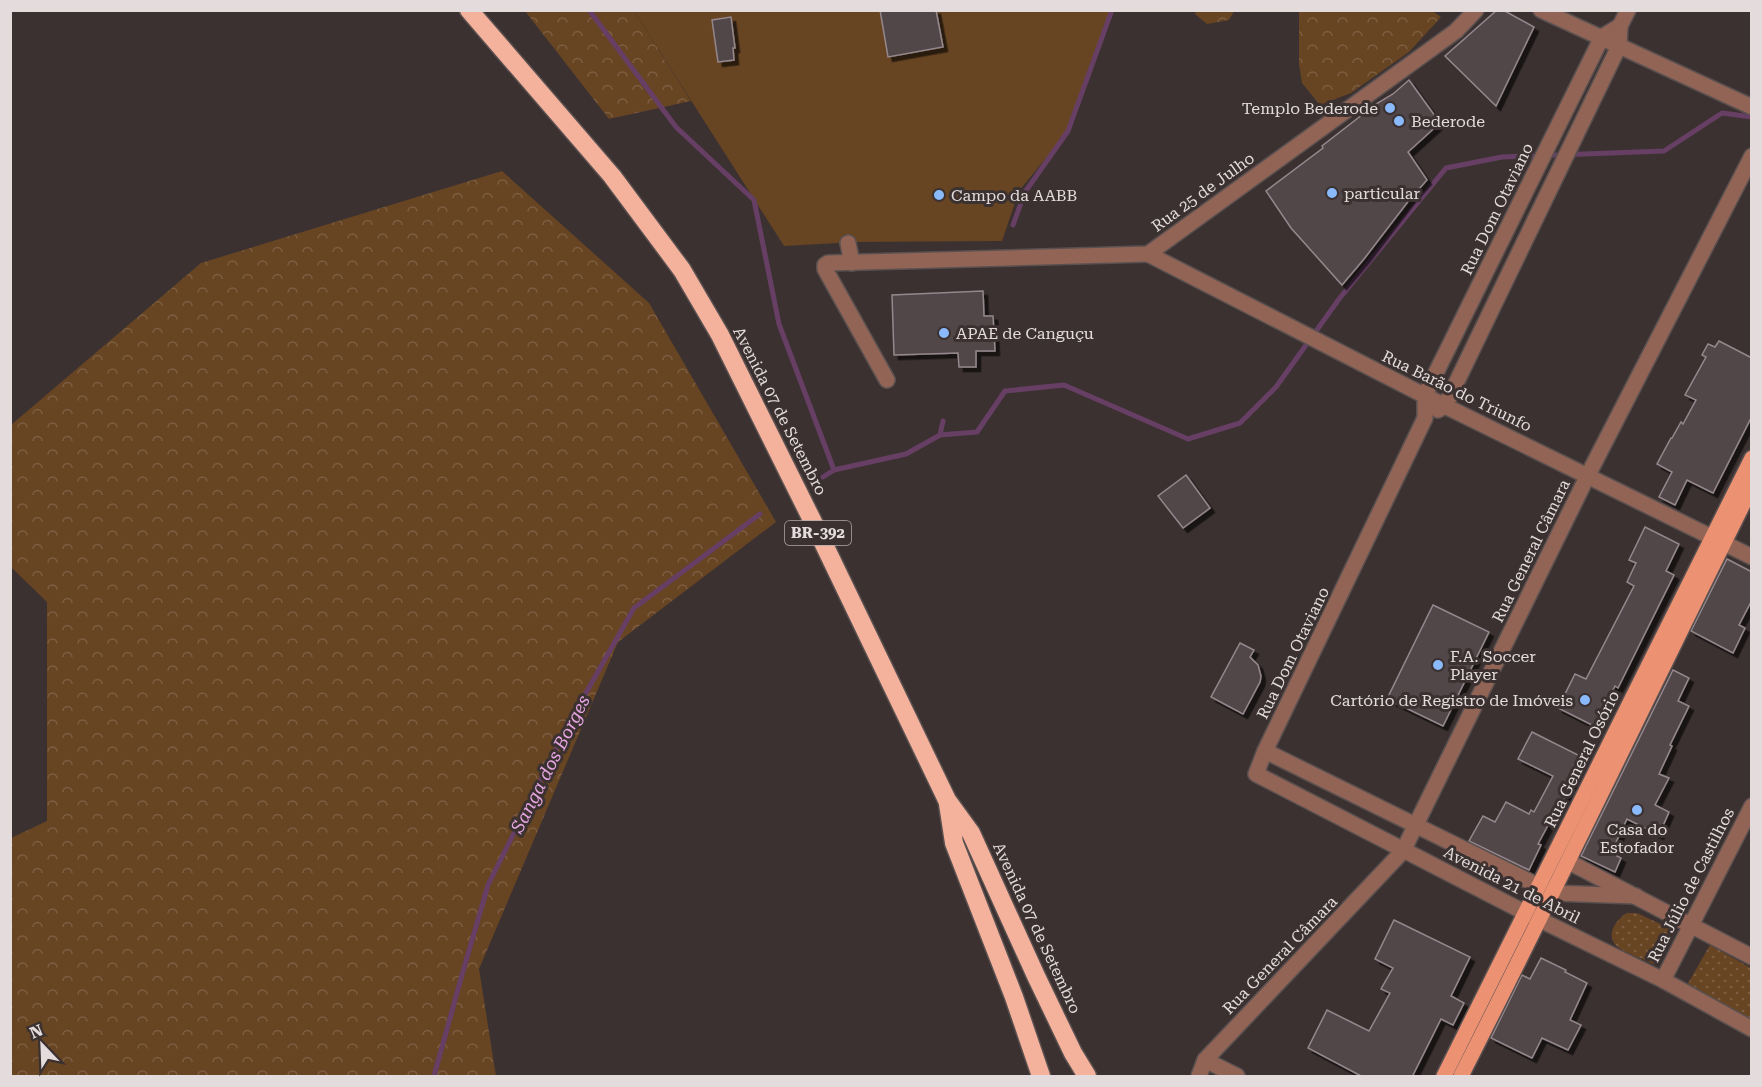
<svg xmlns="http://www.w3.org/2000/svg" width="1762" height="1087" font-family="'Roboto Serif',serif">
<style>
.forest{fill:url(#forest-crowns)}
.park{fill:url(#park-dots)}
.pitch{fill:#674422}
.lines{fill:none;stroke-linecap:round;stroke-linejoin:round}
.stream{stroke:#673f65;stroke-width:5}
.building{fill:#51464a;stroke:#94888d;stroke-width:1.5;filter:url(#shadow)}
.minor-casing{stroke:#5a5050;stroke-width:18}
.major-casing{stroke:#5a5050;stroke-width:18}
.highway-casing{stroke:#5a5050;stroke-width:21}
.minor{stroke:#916455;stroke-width:15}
.major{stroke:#ec9273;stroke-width:15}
.highway{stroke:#f4b29c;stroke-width:18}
.poi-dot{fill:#8abafc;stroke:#3c3131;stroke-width:2}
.labels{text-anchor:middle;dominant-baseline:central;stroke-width:6;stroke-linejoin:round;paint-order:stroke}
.shield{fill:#3c3131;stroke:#b1a8a9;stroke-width:1.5}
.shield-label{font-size:15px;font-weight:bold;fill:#e3dbdc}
.poi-label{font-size:16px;fill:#e3dbdc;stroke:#3c3131;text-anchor:start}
.street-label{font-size:16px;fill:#e3dbdc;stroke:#3c3131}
.water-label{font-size:18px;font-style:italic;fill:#e6a6e2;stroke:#3c3131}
</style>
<defs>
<pattern id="forest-crowns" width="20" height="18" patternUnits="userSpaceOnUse" patternTransform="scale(1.5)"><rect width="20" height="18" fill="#674422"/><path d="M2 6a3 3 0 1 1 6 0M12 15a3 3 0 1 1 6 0" fill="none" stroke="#7d5e42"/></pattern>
<pattern id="park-dots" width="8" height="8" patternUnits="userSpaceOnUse" patternTransform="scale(1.5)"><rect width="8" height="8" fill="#674422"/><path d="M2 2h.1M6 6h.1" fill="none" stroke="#7d5e42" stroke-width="1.8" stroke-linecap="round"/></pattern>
<filter id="shadow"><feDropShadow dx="4.5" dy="4.5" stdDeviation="0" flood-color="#0009"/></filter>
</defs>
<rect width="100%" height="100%" fill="#3c3131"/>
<g class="forest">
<polygon points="1431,10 1441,17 1409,52 1351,93 1320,105 1302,83 1299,64 1299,11"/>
<polygon points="525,11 634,11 691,101 609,119"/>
<polygon points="1196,11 1196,10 1234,11 1229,20 1207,24 1195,14"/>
<polygon points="502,171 649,303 776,522 618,642 479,969 496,1076 11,1076 11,838 47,821 47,602 11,567 11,425 201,263"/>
</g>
<g class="park">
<path d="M1627,913h10l36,17 -18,35c-11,-6 -26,-10 -36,-17 -15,-11 -4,-28 8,-35z"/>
<polygon points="1710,945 1751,968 1751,1021 1687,985"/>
</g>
<polygon class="pitch" points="638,10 1112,11 1068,131 1019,191 1002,241 856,242 784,246 634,11"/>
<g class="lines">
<g class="stream">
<polyline points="589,10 676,127 754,200 779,324 834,470 823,477"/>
<polyline points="1013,225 1025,192 1068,131 1112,10"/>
<polyline points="940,435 977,432 1005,391 1064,385 1188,439 1240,423 1276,387 1339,299 1446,168 1502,157 1664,151 1722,113 1752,117"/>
<polyline points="834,470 906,454 940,435 943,421"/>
<polyline points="434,1076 460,982 488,885 570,721 634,608 760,514"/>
</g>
</g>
<g class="building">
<polygon points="880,10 936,10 943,47 888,57"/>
<polygon points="1497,10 1503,10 1534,27 1496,106 1445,56"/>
<polygon points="731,17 735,48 733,48 734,60 718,62 712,20"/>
<polygon points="1409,80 1440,123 1408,152 1427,180 1410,199 1364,259 1342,285 1291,228 1266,191 1323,148 1322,146 1376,104 1393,94"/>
<polygon points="983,291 984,316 993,316 995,351 976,351 976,367 959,367 958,353 894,355 892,295"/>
<polygon points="1719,341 1752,358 1752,416 1713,493 1687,480 1675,505 1659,497 1672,472 1657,464 1671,438 1672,438 1681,422 1683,424 1696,400 1685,395 1706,357 1702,355 1708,344 1715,347"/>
<polygon points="1186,475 1210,508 1183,528 1158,496"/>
<polygon points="1645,527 1679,544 1666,571 1674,575 1618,688 1615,686 1594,726 1558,708 1575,674 1586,679 1634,586 1627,582 1636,563 1629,560"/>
<polygon points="1727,559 1752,572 1752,600 1739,625 1745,628 1733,653 1691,631"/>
<polygon points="1433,605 1489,632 1443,726 1387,699"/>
<polygon points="1240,643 1254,650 1250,657 1258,665 1261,676 1260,682 1243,714 1211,697"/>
<polygon points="1673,670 1689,678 1678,701 1689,706 1670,745 1672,746 1659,774 1669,778 1655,805 1669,812 1659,835 1627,819 1611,853 1621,858 1615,872 1581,856"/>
<polygon points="1532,732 1584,758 1555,817 1553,816 1538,844 1541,845 1529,870 1469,841 1483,816 1495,822 1506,802 1529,814 1531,810 1534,812 1553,776 1518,759"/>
<polygon points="1394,920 1470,957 1451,996 1464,1003 1453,1025 1441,1019 1412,1077 1363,1077 1308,1048 1327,1010 1369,1031 1390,993 1381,989 1393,968 1375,959"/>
<polygon points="1541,958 1566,970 1565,972 1587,983 1570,1020 1581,1025 1568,1050 1542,1038 1532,1058 1491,1038 1522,975 1530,979"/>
</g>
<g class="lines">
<defs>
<g id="minor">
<polyline points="1541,10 1752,107"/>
<polyline points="1620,26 1602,37 1425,395 1425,418 1265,751 1256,774 1526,913 1663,980 1752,1029"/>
<polyline points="848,243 852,263"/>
<polyline points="1148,254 1445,406 1752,557"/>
<polyline points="887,380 825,269 825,265 828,263 1148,254 1456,31 1476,10"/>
<polyline points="1438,410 1445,406 1619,46 1620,26 1628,10"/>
<polyline points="1265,751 1553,893 1636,896"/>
<polyline points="1569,862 1752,957"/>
<polyline points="1663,980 1752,806"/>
<polyline points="1205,1060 1237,1076"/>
<polyline points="1199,1076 1205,1060 1403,851 1588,475 1752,156"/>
</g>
<g id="major">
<polyline points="1444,1076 1752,458"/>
<path d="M1461,1076c99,-195 193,-393 291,-590"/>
</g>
<g id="highway">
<polyline points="469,10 612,176 682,270 720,335 819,534 947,800 971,833 1036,976 1073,1053 1087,1076"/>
<polyline points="948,804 954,843 1014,997 1041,1076"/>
</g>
</defs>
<use href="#minor" class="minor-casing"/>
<use href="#major" class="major-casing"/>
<use href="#highway" class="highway-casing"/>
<use href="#minor" class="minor"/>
<use href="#major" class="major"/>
<use href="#highway" class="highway"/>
</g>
<g class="poi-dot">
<circle cx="1390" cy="108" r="6"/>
<circle cx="1399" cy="121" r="6"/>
<circle cx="1332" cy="193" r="6"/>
<circle cx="939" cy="195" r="6"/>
<circle cx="944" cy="333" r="6"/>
<circle cx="1438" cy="665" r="6"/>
<circle cx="1585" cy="700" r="6"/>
<circle cx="1637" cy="810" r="6"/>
</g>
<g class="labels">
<rect class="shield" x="785" y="521" width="66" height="24" rx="4.5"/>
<g class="shield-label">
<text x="818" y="533">BR-392</text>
</g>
<g class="poi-label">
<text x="1378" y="108" text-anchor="end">Templo Bederode</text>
<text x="1411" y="121">Bederode</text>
<text x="1344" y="193">particular</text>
<text x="951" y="195">Campo da AABB</text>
<text x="956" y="333">APAE de Canguçu</text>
<text x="1450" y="656">F.A. Soccer<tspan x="1450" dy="18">Player</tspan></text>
<text x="1573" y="700" text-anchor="end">Cartório de Registro de Imóveis</text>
<text x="1637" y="829" text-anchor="middle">Casa do<tspan x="1637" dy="18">Estofador</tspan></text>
</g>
<g class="street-label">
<text transform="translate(1203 192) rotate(-36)">Rua 25 de Julho</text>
<text transform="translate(1497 209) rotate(-64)">Rua Dom Otaviano</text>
<text transform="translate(1457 391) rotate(26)">Rua Barão do Triunfo</text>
<text transform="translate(780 411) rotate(63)">Avenida 07 de Setembro</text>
<text transform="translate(1531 551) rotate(-64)">Rua General Câmara</text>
<text transform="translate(1293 653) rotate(-64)">Rua Dom Otaviano</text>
<text transform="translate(1582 759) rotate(-64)">Rua General Osório</text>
<text transform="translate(1512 885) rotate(27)">Avenida 21 de Abril</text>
<text transform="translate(1691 885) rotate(-63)">Rua Júlio de Castilhos</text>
<text transform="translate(1037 928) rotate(65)">Avenida 07 de Setembro</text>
<text transform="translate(1280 955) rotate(-46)">Rua General Câmara</text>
</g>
<g class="water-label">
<text transform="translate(550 764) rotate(-63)">Sanga dos Borges</text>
</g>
</g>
<rect width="1762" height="1087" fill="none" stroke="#e3dbdc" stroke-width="24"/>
<g transform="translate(42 1045) rotate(337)" stroke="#3c3131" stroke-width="4.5" paint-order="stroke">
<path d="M0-4.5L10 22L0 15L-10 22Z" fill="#e3dbdc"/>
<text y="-9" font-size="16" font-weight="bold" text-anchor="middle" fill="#e3dbdc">N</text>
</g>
</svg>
